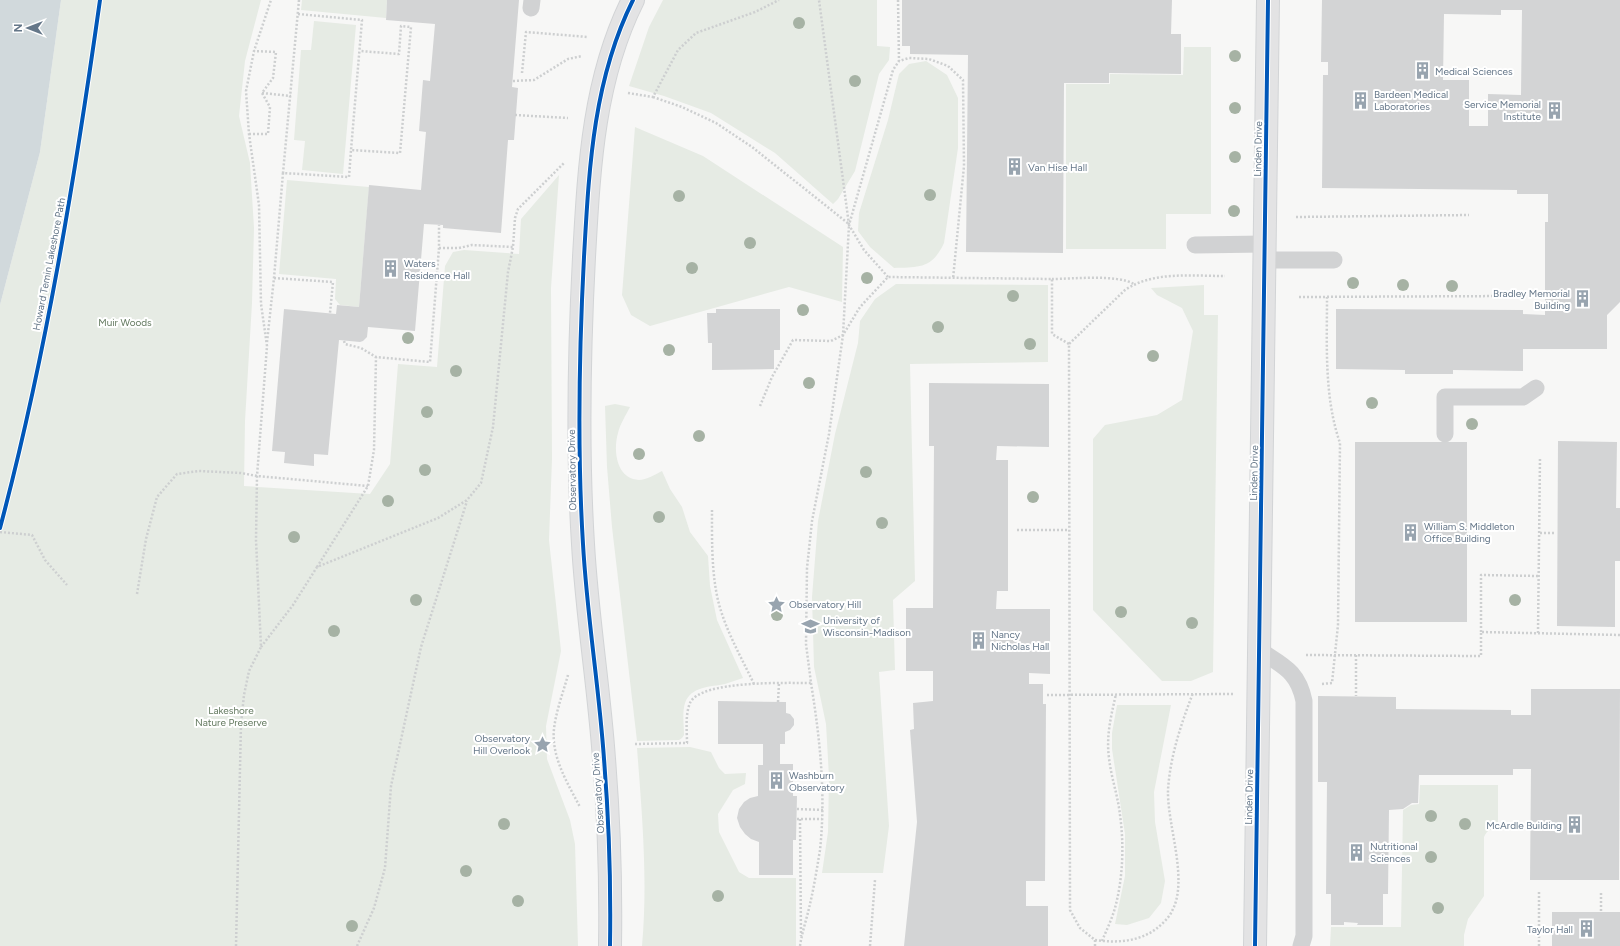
<svg xmlns="http://www.w3.org/2000/svg" width="1620" height="946" font-family="Figtree,sans-serif">
<style>
.green{fill:#e6ebe4}
.water{fill:#d1d9dc}
.building{fill:#d3d4d5;fill-rule:evenodd}
.lines{fill:none;stroke-linecap:round;stroke-linejoin:round}
.secondary-casing{stroke:#d2d4d6;stroke-width:24}
.path{stroke:#cdcfd0;stroke-width:2.5;stroke-dasharray:2 2;stroke-linecap:butt}
.lane{stroke:#d1d2d3;stroke-width:17}
.secondary{stroke:#e3e3e4;stroke-width:22}
.cycleway-casing{stroke:#fff;stroke-width:6}
.cycleway{stroke:#0057b8;stroke-width:4}
.tree{fill:#a6b2a4}
.labels{text-anchor:middle;dominant-baseline:central;stroke-width:4;stroke-linejoin:round;paint-order:stroke}
.poi-label{font-size:10px;fill:#657789;stroke:#fff;text-anchor:start}
.street-label{font-size:10px;fill:#657789;stroke:#fff}
.park-label{font-size:10px;fill:#647a60;stroke:#fff}
</style>
<rect width="100%" height="100%" fill="#f7f7f6"/>
<g class="green">
<polygon points="61,0 261,0 245,61 239,116 250,163 254,228 252,303 245,421 244,486 370,494 390,464 398,364 437,367 445,266 453,252 464,250 519,254 521,219 559,175 551,288 552,459 549,540 561,651 546,726 547,759 570,820 575,844 578,946 0,946 0,305 40,152"/>
<polygon points="302,0 387,0 386,18 301,10"/>
<polygon points="663,0 877,0 877,46 890,47 889,60 879,74 855,171 838,199 833,204 775,153 711,113 664,96 629,86 649,27"/>
<polygon points="314,21 356,25 343,174 302,170 305,141 294,140 301,50 311,50"/>
<polygon points="1184,47 1211,47 1211,214 1166,214 1166,249 1066,249 1066,84 1110,84 1110,74 1183,75"/>
<path d="M926,61l21,14 11,23v50l-14,95c-12,26 -25,24 -50,25l-24,-21 -12,-16 1,-18 29,-93 11,-46 10,-10z"/>
<polygon points="635,127 703,156 843,247 842,302 789,287 650,326 631,315 622,295"/>
<polygon points="287,180 369,187 359,307 340,305 335,299 336,279 279,274"/>
<polygon points="896,284 1048,285 1048,362 910,364 915,581 893,600 895,670 879,672 889,826 883,873 822,873 828,832 829,777 826,724 814,667 812,597 818,521 835,434 858,343 860,321 875,299"/>
<polygon points="1204,285 1204,315 1218,315 1213,672 1191,681 1162,681 1093,610 1093,439 1105,425 1157,415 1182,400 1193,331 1182,308 1157,295 1151,288"/>
<path d="M615,404l15,3c-4,8 -10,17 -12,26 -5,17 -2,46 21,47 7,0 17,-6 23,-9l8,18 12,18 8,25 18,24 2,30 7,34 26,58c-6,2 -12,4 -18,6 -14,3 -34,2 -40,19 -3,10 -1,22 -1,32l-2,3 -3,2 -42,1 -25,-214 -5,-60 -2,-61z"/>
<polygon points="1117,705 1171,705 1154,792 1155,822 1165,881 1161,903 1149,918 1127,925 1115,924 1125,876 1125,834 1112,749 1112,733"/>
<path d="M690,747l21,5 8,16 6,6 21,-1 -1,11 -12,6 -15,24 1,18 20,40 10,6h47v68h-154c6,-66 0,-132 -5,-198z"/>
<path d="M1420,785h78v43c-7,1 -11,2 -14,9v59l-16,23 -4,16v11h-134l1,-19h70l2,-117 8,-5 8,-1z"/>
</g>
<polygon class="water" points="0,0 61,0 40,152 0,305"/>
<g class="building">
<polygon points="387,0 519,0 512,87 518,88 514,140 508,140 501,233 443,228 443,225 424,224 415,331 368,327 367,337 363,341 360,342 339,340 328,455 314,454 314,466 284,463 285,452 272,451 284,309 336,314 337,305 359,307 369,185 421,190 426,132 419,131 423,80 430,81 435,24 386,20"/>
<polygon points="902,0 1172,0 1171,34 1181,34 1181,74 1109,73 1109,83 1064,83 1063,253 966,252 968,55 910,54 910,46 902,46"/>
<path d="M1322,0h298v302l-13,13v34h-84v22l-70,-1v4h-48v-4l-69,-1v-60l187,1v4l22,1v-93h3v-28h-31v-4l-195,-2 1,-113h5v-13h-7zM1501,10h21l-1,85 -33,-1v32h-19v-46h-26l1,-66 57,1z"/>
<polygon points="716,309 780,309 780,350 774,350 774,369 712,370 712,343 708,343 707,313 716,313"/>
<polygon points="929,383 1049,384 1049,447 997,446 996,460 1008,460 1008,591 997,591 996,609 1050,609 1050,674 1029,673 1029,684 1043,684 1043,704 1046,704 1045,881 1026,881 1026,906 1048,906 1048,946 904,946 917,822 910,730 914,729 913,703 933,701 933,671 906,671 906,608 933,608 934,446 929,446"/>
<polygon points="1558,441 1617,442 1616,508 1620,508 1620,561 1615,561 1615,627 1557,626"/>
<rect x="1355" y="442" width="112" height="180"/>
<polygon points="1531,689 1620,689 1619,880 1530,880 1531,769 1513,769 1513,775 1419,775 1418,803 1412,803 1403,809 1389,810 1388,894 1383,894 1383,925 1357,925 1358,923 1344,922 1344,925 1331,925 1331,894 1326,894 1327,782 1318,782 1318,696 1396,697 1396,709 1511,710 1511,715 1531,715"/>
<polygon points="718,701 786,702 786,713 790,714 794,719 794,725 790,730 785,732 785,744 780,744 780,764 793,764 793,796 797,796 796,840 793,840 793,875 759,875 759,842 751,839 745,834 740,827 737,818 739,809 744,802 750,798 758,796 758,765 763,765 763,744 718,744"/>
<rect x="1552" y="912" width="68" height="34"/>
</g>
<g class="lines">
<defs>
<g id="secondary">
<path d="M610,946c1,-62 -1,-125 -6,-187 -5,-72 -17,-143 -21,-215 -6,-96 -4,-191 1,-287 5,-88 9,-177 49,-257"/>
<polyline points="1255,946 1268,0"/>
</g>
</defs>
<use href="#secondary" class="secondary-casing"/>
<g class="path">
<polyline points="299,0 283,173 349,177 351,150"/>
<polyline points="898,0 899,61"/>
<polyline points="298,14 362,20 351,150 400,153 411,27 401,26 399,54 360,51"/>
<polyline points="522,73 526,32 588,37"/>
<polyline points="513,81 534,80 568,59 582,56"/>
<polyline points="262,93 291,96"/>
<polyline points="628,93 653,97 678,50 696,33 755,12 779,0"/>
<polyline points="653,97 682,107 716,123 752,147 849,224"/>
<polyline points="515,115 568,118"/>
<polyline points="249,134 268,134 270,107 262,93 273,78 276,52 254,51"/>
<polyline points="1296,217 1469,215"/>
<polyline points="439,248 459,248 472,245 513,247"/>
<polyline points="888,277 864,250 849,225 893,70 899,61 909,58 929,59 948,66 963,80 964,166 953,279"/>
<polyline points="274,278 333,282 330,313"/>
<path d="M1052,279c21,0 65,-5 82,5"/>
<polyline points="1299,297 1511,296"/>
<polyline points="344,341 345,344 361,348 376,357 430,362 439,248 439,225"/>
<polyline points="267,342 274,278 283,173"/>
<polyline points="760,406 772,377 793,340 831,341 843,335 849,225 819,0"/>
<path d="M712,510c0,32 -1,73 10,104 8,24 21,47 32,70"/>
<polyline points="1017,530 1068,530"/>
<polyline points="0,532 32,535 45,560 67,585"/>
<polyline points="1540,533 1555,533"/>
<polyline points="317,567 368,486 374,450 376,357"/>
<polyline points="137,594 146,539 157,497 177,474 199,471 241,473 257,476 368,486"/>
<polyline points="1481,632 1481,575 1539,576"/>
<polyline points="1538,633 1540,457"/>
<polyline points="261,647 293,605 317,567 438,518 467,500 481,483 493,427 508,272 513,247 515,218 518,209 565,162"/>
<polyline points="1306,655 1481,656 1481,632 1620,635"/>
<polyline points="1356,655 1356,696"/>
<path d="M568,675c-5,18 -12,36 -14,54 -3,28 14,55 26,78"/>
<path d="M1322,684l10,-1 6,-58 2,-182c-16,-46 -13,-98 -13,-146"/>
<polyline points="1047,695 1233,694"/>
<polyline points="778,702 779,683"/>
<path d="M635,744l52,-1c0,-12 -2,-28 3,-40 10,-23 98,-20 121,-20l-5,-39 1,-76 5,-47 17,-87 14,-99 17,-28 28,-30 164,2v55l17,10"/>
<polyline points="797,809 823,810"/>
<polyline points="797,819 822,819"/>
<polyline points="800,819 801,936"/>
<polyline points="1601,893 1601,912"/>
<path d="M1095,940c21,3 43,2 61,-11 6,-5 13,-11 16,-18 17,-31 -5,-86 -4,-121 2,-33 13,-66 25,-97"/>
<path d="M1102,941c5,-12 11,-24 14,-37 7,-28 8,-60 4,-89 -2,-19 -9,-38 -11,-57 -3,-22 2,-42 7,-64"/>
<polyline points="236,946 241,724 244,695 249,671 261,647 256,540 257,476 267,346 261,304 259,205 249,134 246,91 254,51 271,0"/>
<polyline points="357,946 374,908 385,868 391,786 421,647 467,501"/>
<path d="M800,946c2,-14 7,-28 10,-42 4,-17 7,-36 10,-54 6,-56 0,-111 -9,-167"/>
<polyline points="870,946 875,880"/>
<path d="M1095,946v-6l-15,-12 -10,-18 -1,-566 56,-54c28,-19 67,-14 100,-14"/>
<polyline points="1539,946 1539,892"/>
</g>
<g class="lane">
<polyline points="531,8 532,0"/>
<polyline points="1195,245 1264,244"/>
<polyline points="1264,260 1334,260"/>
<polyline points="1445,434 1445,397 1523,397 1536,388"/>
<path d="M1259,650c24,16 39,21 45,51v235l-3,10"/>
</g>
<use href="#secondary" class="secondary"/>
<defs>
<g id="cycleway">
<path d="M0,528c46,-173 75,-351 100,-528"/>
<path d="M610,946c1,-62 -1,-125 -6,-187 -5,-72 -17,-143 -21,-215 -6,-96 -4,-191 1,-287 5,-88 9,-177 49,-257"/>
<polyline points="1255,946 1268,0"/>
</g>
</defs>
<use href="#cycleway" class="cycleway-casing"/>
<use href="#cycleway" class="cycleway"/>
</g>
<g class="tree">
<circle cx="799" cy="23" r="6"/>
<circle cx="1235" cy="56" r="6"/>
<circle cx="855" cy="81" r="6"/>
<circle cx="1235" cy="108" r="6"/>
<circle cx="1235" cy="157" r="6"/>
<circle cx="930" cy="195" r="6"/>
<circle cx="679" cy="196" r="6"/>
<circle cx="1234" cy="211" r="6"/>
<circle cx="750" cy="243" r="6"/>
<circle cx="692" cy="268" r="6"/>
<circle cx="867" cy="278" r="6"/>
<circle cx="1353" cy="283" r="6"/>
<circle cx="1403" cy="285" r="6"/>
<circle cx="1452" cy="286" r="6"/>
<circle cx="1013" cy="296" r="6"/>
<circle cx="803" cy="310" r="6"/>
<circle cx="938" cy="327" r="6"/>
<circle cx="408" cy="338" r="6"/>
<circle cx="1030" cy="344" r="6"/>
<circle cx="669" cy="350" r="6"/>
<circle cx="1153" cy="356" r="6"/>
<circle cx="456" cy="371" r="6"/>
<circle cx="809" cy="383" r="6"/>
<circle cx="1372" cy="403" r="6"/>
<circle cx="427" cy="412" r="6"/>
<circle cx="1472" cy="424" r="6"/>
<circle cx="699" cy="436" r="6"/>
<circle cx="639" cy="454" r="6"/>
<circle cx="425" cy="470" r="6"/>
<circle cx="866" cy="472" r="6"/>
<circle cx="1033" cy="497" r="6"/>
<circle cx="388" cy="501" r="6"/>
<circle cx="659" cy="517" r="6"/>
<circle cx="882" cy="523" r="6"/>
<circle cx="294" cy="537" r="6"/>
<circle cx="416" cy="600" r="6"/>
<circle cx="1515" cy="600" r="6"/>
<circle cx="1121" cy="612" r="6"/>
<circle cx="777" cy="615" r="6"/>
<circle cx="1192" cy="623" r="6"/>
<circle cx="334" cy="631" r="6"/>
<circle cx="1431" cy="816" r="6"/>
<circle cx="504" cy="824" r="6"/>
<circle cx="1465" cy="824" r="6"/>
<circle cx="1431" cy="857" r="6"/>
<circle cx="466" cy="871" r="6"/>
<circle cx="718" cy="896" r="6"/>
<circle cx="518" cy="901" r="6"/>
<circle cx="1438" cy="908" r="6"/>
<circle cx="352" cy="926" r="6"/>
</g>
<defs>
<symbol id="building-bare" viewBox="-9 -9 18 18"><path d="M-4-6H4V6H1V3H-1V6H-4ZM-2.5-4.3h1.7v1.8h-1.7ZM.8-4.3h1.7v1.8H.8ZM-2.5-1h1.7V.8h-1.7ZM.8-1h1.7V.8H.8Z" fill="#98a4af" stroke="#fff" stroke-width="2.5" paint-order="stroke"/></symbol>
<symbol id="sight-bare" viewBox="-9 -9 18 18"><path d="M0-6L1.8-2.2L6-1.7L2.9 1.2L3.7 5.4L0 3.3L-3.7 5.4L-2.9 1.2L-6-1.7L-1.8-2.2Z" fill="#98a4af" stroke="#fff" stroke-width="2.5" paint-order="stroke"/></symbol>
<symbol id="university-bare" viewBox="-9 -9 18 18"><path d="M0-5L7-2L0 1L-7-2ZM-4 1L0 2.5L4 1V4Q0 6-4 4Z" fill="#98a4af" stroke="#fff" stroke-width="2.5" paint-order="stroke"/></symbol>
</defs>
<g fill-rule="evenodd">
<use href="#building-bare" x="1410" y="58" width="25" height="25"/>
<use href="#building-bare" x="1348" y="88" width="25" height="25"/>
<use href="#building-bare" x="1542" y="98" width="25" height="25"/>
<use href="#building-bare" x="1002" y="154" width="25" height="25"/>
<use href="#building-bare" x="378" y="256" width="25" height="25"/>
<use href="#building-bare" x="1570" y="286" width="25" height="25"/>
<use href="#building-bare" x="1398" y="520" width="25" height="25"/>
<use href="#sight-bare" x="764" y="592" width="25" height="25"/>
<use href="#university-bare" x="798" y="614" width="25" height="25"/>
<use href="#building-bare" x="966" y="628" width="25" height="25"/>
<use href="#sight-bare" x="530" y="732" width="25" height="25"/>
<use href="#building-bare" x="764" y="768" width="25" height="25"/>
<use href="#building-bare" x="1562" y="812" width="25" height="25"/>
<use href="#building-bare" x="1344" y="840" width="25" height="25"/>
<use href="#building-bare" x="1574" y="916" width="25" height="25"/>
</g>
<g class="labels">
<g class="poi-label">
<text x="1435" y="71">Medical Sciences</text>
<text x="1374" y="94">Bardeen Medical<tspan x="1374" dy="12">Laboratories</tspan></text>
<text x="1541" y="104" text-anchor="end">Service Memorial<tspan x="1541" dy="12">Institute</tspan></text>
<text x="1028" y="167">Van Hise Hall</text>
<text x="404" y="263">Waters<tspan x="404" dy="12">Residence Hall</tspan></text>
<text x="1570" y="293" text-anchor="end">Bradley Memorial<tspan x="1570" dy="12">Building</tspan></text>
<text x="1424" y="526">William S. Middleton<tspan x="1424" dy="12">Office Building</tspan></text>
<text x="789" y="604">Observatory Hill</text>
<text x="823" y="620">University of<tspan x="823" dy="12">Wisconsin-Madison</tspan></text>
<text x="991" y="634">Nancy<tspan x="991" dy="12">Nicholas Hall</tspan></text>
<text x="530" y="738" text-anchor="end">Observatory<tspan x="530" dy="12">Hill Overlook</tspan></text>
<text x="789" y="775">Washburn<tspan x="789" dy="12">Observatory</tspan></text>
<text x="1562" y="825" text-anchor="end">McArdle Building</text>
<text x="1370" y="846">Nutritional<tspan x="1370" dy="12">Sciences</tspan></text>
<text x="1573" y="929" text-anchor="end">Taylor Hall</text>
</g>
<g class="street-label">
<text transform="translate(1258 149) rotate(-89)">Linden Drive</text>
<text transform="translate(49 264) rotate(-79)">Howard Temin Lakeshore Path</text>
<text transform="translate(572 470) rotate(-91)">Observatory Drive</text>
<text transform="translate(1254 473) rotate(-89)">Linden Drive</text>
<text transform="translate(598 793) rotate(-94)">Observatory Drive</text>
<text transform="translate(1249 797) rotate(-89)">Linden Drive</text>
</g>
<g class="park-label">
<text x="125" y="322">Muir Woods</text>
<text x="231" y="710">Lakeshore<tspan x="231" dy="12">Nature Preserve</tspan></text>
</g>
</g>
<g transform="translate(28 28) rotate(270)" stroke="#ffffff" stroke-width="3" paint-order="stroke">
<path d="M0-3L7 15L0 10L-7 15Z" fill="#657789"/>
<text y="-6" font-size="11" font-weight="bold" text-anchor="middle" fill="#657789">N</text>
</g>
</svg>
